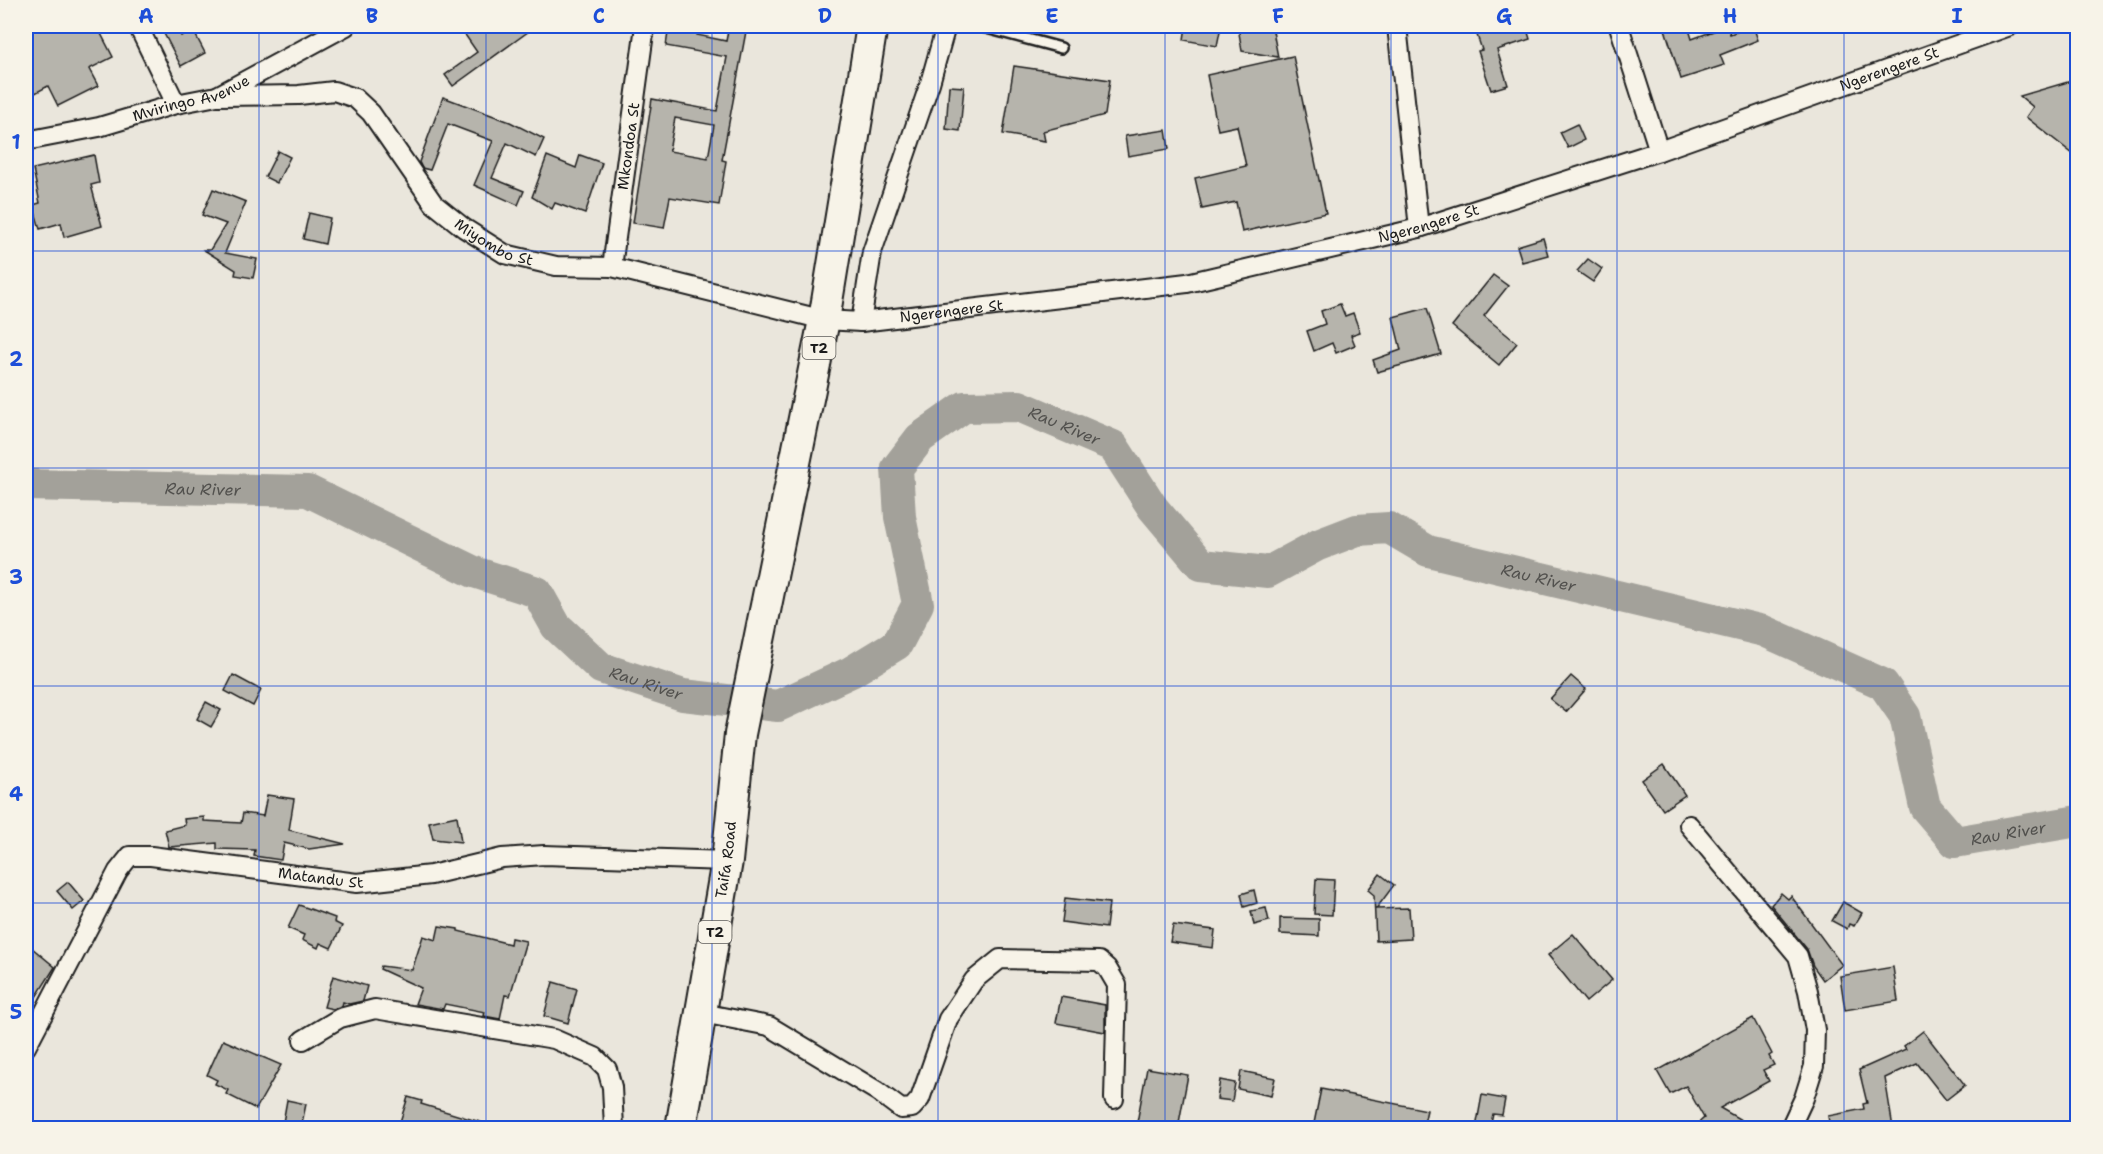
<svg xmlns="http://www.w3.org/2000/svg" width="2103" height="1154" font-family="'Shantell Sans',sans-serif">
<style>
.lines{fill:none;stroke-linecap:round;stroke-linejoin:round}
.river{stroke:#a3a19a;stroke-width:32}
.building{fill:#b6b4ac;stroke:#1c1c1c;stroke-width:1.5;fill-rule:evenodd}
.service-casing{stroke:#1c1c1c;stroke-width:14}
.minor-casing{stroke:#1c1c1c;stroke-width:22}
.trunk-casing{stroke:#1c1c1c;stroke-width:34}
.service{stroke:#f7f3e8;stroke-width:9}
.minor{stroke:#f7f3e8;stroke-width:18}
.trunk{stroke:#f7f3e8;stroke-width:30}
.grid{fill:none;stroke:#1d4ed8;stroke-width:1.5;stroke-opacity:0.55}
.labels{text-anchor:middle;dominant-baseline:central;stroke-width:4.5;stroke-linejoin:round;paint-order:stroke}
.shield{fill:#f7f3e8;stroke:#5e5c59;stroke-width:1.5}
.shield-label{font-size:14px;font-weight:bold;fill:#1c1c1c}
.street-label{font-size:15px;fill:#1c1c1c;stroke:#f7f3e8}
.water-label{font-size:16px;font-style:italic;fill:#52514e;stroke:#f7f3e8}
.neatline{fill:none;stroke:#1d4ed8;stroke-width:2}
.grid-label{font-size:20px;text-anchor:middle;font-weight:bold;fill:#1d4ed8}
</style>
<rect width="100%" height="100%" fill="#eae6dc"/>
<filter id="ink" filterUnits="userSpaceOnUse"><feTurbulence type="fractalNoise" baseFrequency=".0167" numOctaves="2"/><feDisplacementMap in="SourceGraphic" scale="12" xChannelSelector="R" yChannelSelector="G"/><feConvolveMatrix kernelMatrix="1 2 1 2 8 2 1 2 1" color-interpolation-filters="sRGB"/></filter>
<g filter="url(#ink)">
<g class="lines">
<path class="river" id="s1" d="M26,485l282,6 166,81 63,20 19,34 45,42 82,27 95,11 73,-34 46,-28 21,-40 -18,-87 -3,-49 23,-30 44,-31 55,-1 94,40 40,62 48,57 67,7 50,-27 39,-15 32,-2 39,23 336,80 119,53 22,32 20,91 30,35 123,-21"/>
</g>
<g class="building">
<polygon points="26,26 97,26 113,57 89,69 98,86 58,106 48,86 26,98"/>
<polygon points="160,26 175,26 181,36 193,30 205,53 181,66"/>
<polygon points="459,26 536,26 453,86 445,75 477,52"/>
<path d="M669,26h30l-2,9 29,6 3,-15h18l-25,134 4,1 -7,44 -49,-8 -6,31 -31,-5 19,-124 65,12 10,-54 -61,-11zM675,118l39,7 -6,33 -39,-7z"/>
<polygon points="1186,26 1221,26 1217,46 1184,40"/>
<polygon points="1246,26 1272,26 1278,57 1242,51 1238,27"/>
<polygon points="1474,26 1526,26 1530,39 1497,50 1508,85 1491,90 1478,51 1482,50"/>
<polygon points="1664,26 1688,26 1692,39 1727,26 1730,34 1753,26 1758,40 1720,55 1724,65 1681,79"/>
<polygon points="1293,56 1326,213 1242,232 1236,202 1202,209 1195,178 1246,166 1237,126 1218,130 1207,75"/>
<polygon points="1014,66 1110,80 1105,115 1043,131 1045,141 1003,134"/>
<polygon points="2078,79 2078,158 2026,117 2033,107 2020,96"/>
<polygon points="949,86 964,87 960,131 946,129"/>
<polygon points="443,97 510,122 544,139 536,157 507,143 492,178 524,191 518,205 474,185 493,141 448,124 430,170 422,168 419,162"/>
<polygon points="1577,124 1584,140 1568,148 1560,132"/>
<polygon points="1166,130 1169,149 1128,156 1125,136"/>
<polygon points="278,151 290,157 277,183 265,177"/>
<polygon points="94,155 99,183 91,185 102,226 64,237 61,223 40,229 33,205 40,203 33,169"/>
<polygon points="580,155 602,163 585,214 555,203 552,209 532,197 547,156 576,168"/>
<polygon points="213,189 246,202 225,253 257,259 253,278 235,275 236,270 204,250 210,250 226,224 202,215"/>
<polygon points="309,213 330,218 325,244 303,239"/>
<polygon points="1543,238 1548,255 1522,262 1517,246"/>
<polygon points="1588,259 1602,269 1593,282 1577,271"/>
<polygon points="1493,275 1508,286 1484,316 1517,343 1499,365 1452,326"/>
<polygon points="1340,304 1345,316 1353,313 1360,332 1351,335 1355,345 1336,353 1332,343 1314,351 1307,331 1325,324 1321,311"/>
<polygon points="1427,308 1441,354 1377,372 1373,360 1401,350 1393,317"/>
<polygon points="233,675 261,690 253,706 225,691"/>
<polygon points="1571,676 1586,689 1566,712 1550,699"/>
<polygon points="206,702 221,710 211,727 197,719"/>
<polygon points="1664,764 1685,795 1663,810 1642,780"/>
<polygon points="267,795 294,799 289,830 345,844 309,849 284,843 281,860 254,856 255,850 217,849 217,843 169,847 165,830 185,825 184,819 204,817 204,821 241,823 243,813 263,816"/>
<polygon points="457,816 461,842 433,839 429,822"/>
<polygon points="1380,874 1394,885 1376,909 1409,908 1411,939 1376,941 1374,895 1368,890"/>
<polygon points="1316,879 1334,880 1332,915 1314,914"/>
<polygon points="68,882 84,901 73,910 57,891"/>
<polygon points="1254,890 1257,903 1244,907 1241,894"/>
<polygon points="1781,893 1788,899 1791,896 1842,965 1823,980 1813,966 1807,949 1771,905"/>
<polygon points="1065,898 1109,903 1106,928 1062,922"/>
<polygon points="1843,902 1862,913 1854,926 1849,924 1847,929 1832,921"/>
<polygon points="299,905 335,918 334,922 342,926 331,948 320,943 318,948 302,940 304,935 288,928"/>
<polygon points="1266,908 1269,921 1254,925 1251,911"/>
<polygon points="1280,918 1319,919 1319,936 1280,934"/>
<polygon points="1173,925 1215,930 1213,948 1170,942"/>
<polygon points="439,926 458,929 458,931 510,944 511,938 526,941 510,996 505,995 500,1019 484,1016 485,1012 445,1004 443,1009 415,1004 421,988 380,969 381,966 412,970 423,936 436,940"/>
<polygon points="1573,934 1612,980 1586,1002 1548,955"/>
<polygon points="26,943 55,967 26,1013"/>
<polygon points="1893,967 1898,1001 1845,1010 1840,976"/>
<polygon points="333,976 367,986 363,1001 349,1004 343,1002 342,1006 333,1009 324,1007"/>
<polygon points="553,982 577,989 568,1023 544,1016"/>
<polygon points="1061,997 1105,1005 1105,1032 1056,1023"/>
<polygon points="1753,1018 1772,1054 1769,1056 1774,1065 1763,1070 1769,1081 1720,1108 1755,1128 1693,1128 1704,1118 1686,1086 1670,1094 1657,1071"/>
<polygon points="1923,1031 1965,1085 1946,1100 1917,1063 1885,1078 1893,1128 1830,1128 1828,1116 1864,1109 1863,1104 1867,1103 1859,1070 1906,1049 1904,1046"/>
<polygon points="223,1040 281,1065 256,1109 226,1094 228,1090 215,1084 217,1080 207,1075"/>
<polygon points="1147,1068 1188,1075 1178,1128 1136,1128"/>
<polygon points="1241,1071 1275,1078 1271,1096 1238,1089"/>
<polygon points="1220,1080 1235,1083 1232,1101 1217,1099"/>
<polygon points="1321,1089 1427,1110 1423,1128 1313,1128"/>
<polygon points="1482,1095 1505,1099 1502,1115 1493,1114 1490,1128 1476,1128"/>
<polygon points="408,1097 422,1101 421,1104 490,1125 490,1128 398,1128"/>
<polygon points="287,1100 306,1104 301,1128 282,1128"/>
</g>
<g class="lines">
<defs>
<polyline id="service" points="979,26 1061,48"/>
<g id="minor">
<polyline points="138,26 176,104"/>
<polyline points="1397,26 1419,228"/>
<polyline points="1619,26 1659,151"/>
<path id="s2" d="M217,96l82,-1 35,-4 21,7 16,15 63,91 30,24 41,26 51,12 56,1 212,53 37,2 326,-39 232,-55 240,-77 351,-125"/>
<path id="s3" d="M26,141l73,-14 77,-23 41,-8 129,-70"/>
<path id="s4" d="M612,267l33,-241"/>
<polyline points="861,322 872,252 930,83 946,26"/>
<polyline points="1689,825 1798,956 1808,991 1815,1030 1814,1066 1804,1098 1790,1128"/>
<polyline points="702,1013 769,1026 877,1091 901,1109 912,1108 920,1099 948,1019 974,980 1000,959 1099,961 1107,968 1117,985 1114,1099"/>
<polyline points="303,1040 340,1018 375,1009 554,1039 595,1057 607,1069 612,1087 614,1128"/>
<path id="s5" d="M26,1047l92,-176 12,-15h21l206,27 74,-8 71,-17 42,-3 183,6"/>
</g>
<g id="trunk">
<path id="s6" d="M681,1128l46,-267 13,-127 84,-414 48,-294"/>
</g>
</defs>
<use href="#service" class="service-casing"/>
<use href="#minor" class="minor-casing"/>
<use href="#trunk" class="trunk-casing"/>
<use href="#service" class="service"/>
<use href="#minor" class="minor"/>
<use href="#trunk" class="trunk"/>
</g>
</g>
<path class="grid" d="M259,26v1102M486,26v1102M712,26v1102M938,26v1102M1165,26v1102M1391,26v1102M1617,26v1102M1844,26v1102M26,251h2052M26,468h2052M26,686h2052M26,903h2052"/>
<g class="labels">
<g class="shield">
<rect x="802.5" y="337" width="33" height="22" rx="4.5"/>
<rect x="698.5" y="921" width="33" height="22" rx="4.5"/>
</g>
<g class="shield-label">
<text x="819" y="348">T2</text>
<text x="715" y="932">T2</text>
</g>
<g class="street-label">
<text stroke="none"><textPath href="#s2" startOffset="1786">Ngerengere St</textPath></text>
<text stroke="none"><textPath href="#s3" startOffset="171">Mviringo Avenue</textPath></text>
<text stroke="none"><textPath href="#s4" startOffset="122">Mkondoa St</textPath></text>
<text stroke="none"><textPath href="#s2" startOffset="1300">Ngerengere St</textPath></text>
<text stroke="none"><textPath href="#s2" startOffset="344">Miyombo St</textPath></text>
<text stroke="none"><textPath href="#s2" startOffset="814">Ngerengere St</textPath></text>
<text stroke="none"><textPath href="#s6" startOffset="272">Taifa Road</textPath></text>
<text stroke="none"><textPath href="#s5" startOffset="410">Matandu St</textPath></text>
</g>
<g class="water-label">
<text stroke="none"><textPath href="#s1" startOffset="1329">Rau River</textPath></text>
<text stroke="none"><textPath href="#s1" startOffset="177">Rau River</textPath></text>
<text stroke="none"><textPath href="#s1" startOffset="1887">Rau River</textPath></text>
<text stroke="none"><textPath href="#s1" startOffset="681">Rau River</textPath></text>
<text stroke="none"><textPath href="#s1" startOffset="2481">Rau River</textPath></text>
</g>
</g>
<rect width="2103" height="1154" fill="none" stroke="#f7f3e8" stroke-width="66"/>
<rect x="33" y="33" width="2037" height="1088" class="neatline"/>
<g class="grid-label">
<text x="146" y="23">A</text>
<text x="372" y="23">B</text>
<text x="599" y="23">C</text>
<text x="825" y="23">D</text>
<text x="1052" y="23">E</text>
<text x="1278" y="23">F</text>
<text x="1504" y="23">G</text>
<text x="1730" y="23">H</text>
<text x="1957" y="23">I</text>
<text x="16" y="149">1</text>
<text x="16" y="366">2</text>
<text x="16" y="584">3</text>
<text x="16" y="801">4</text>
<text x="16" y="1019">5</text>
</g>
</svg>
